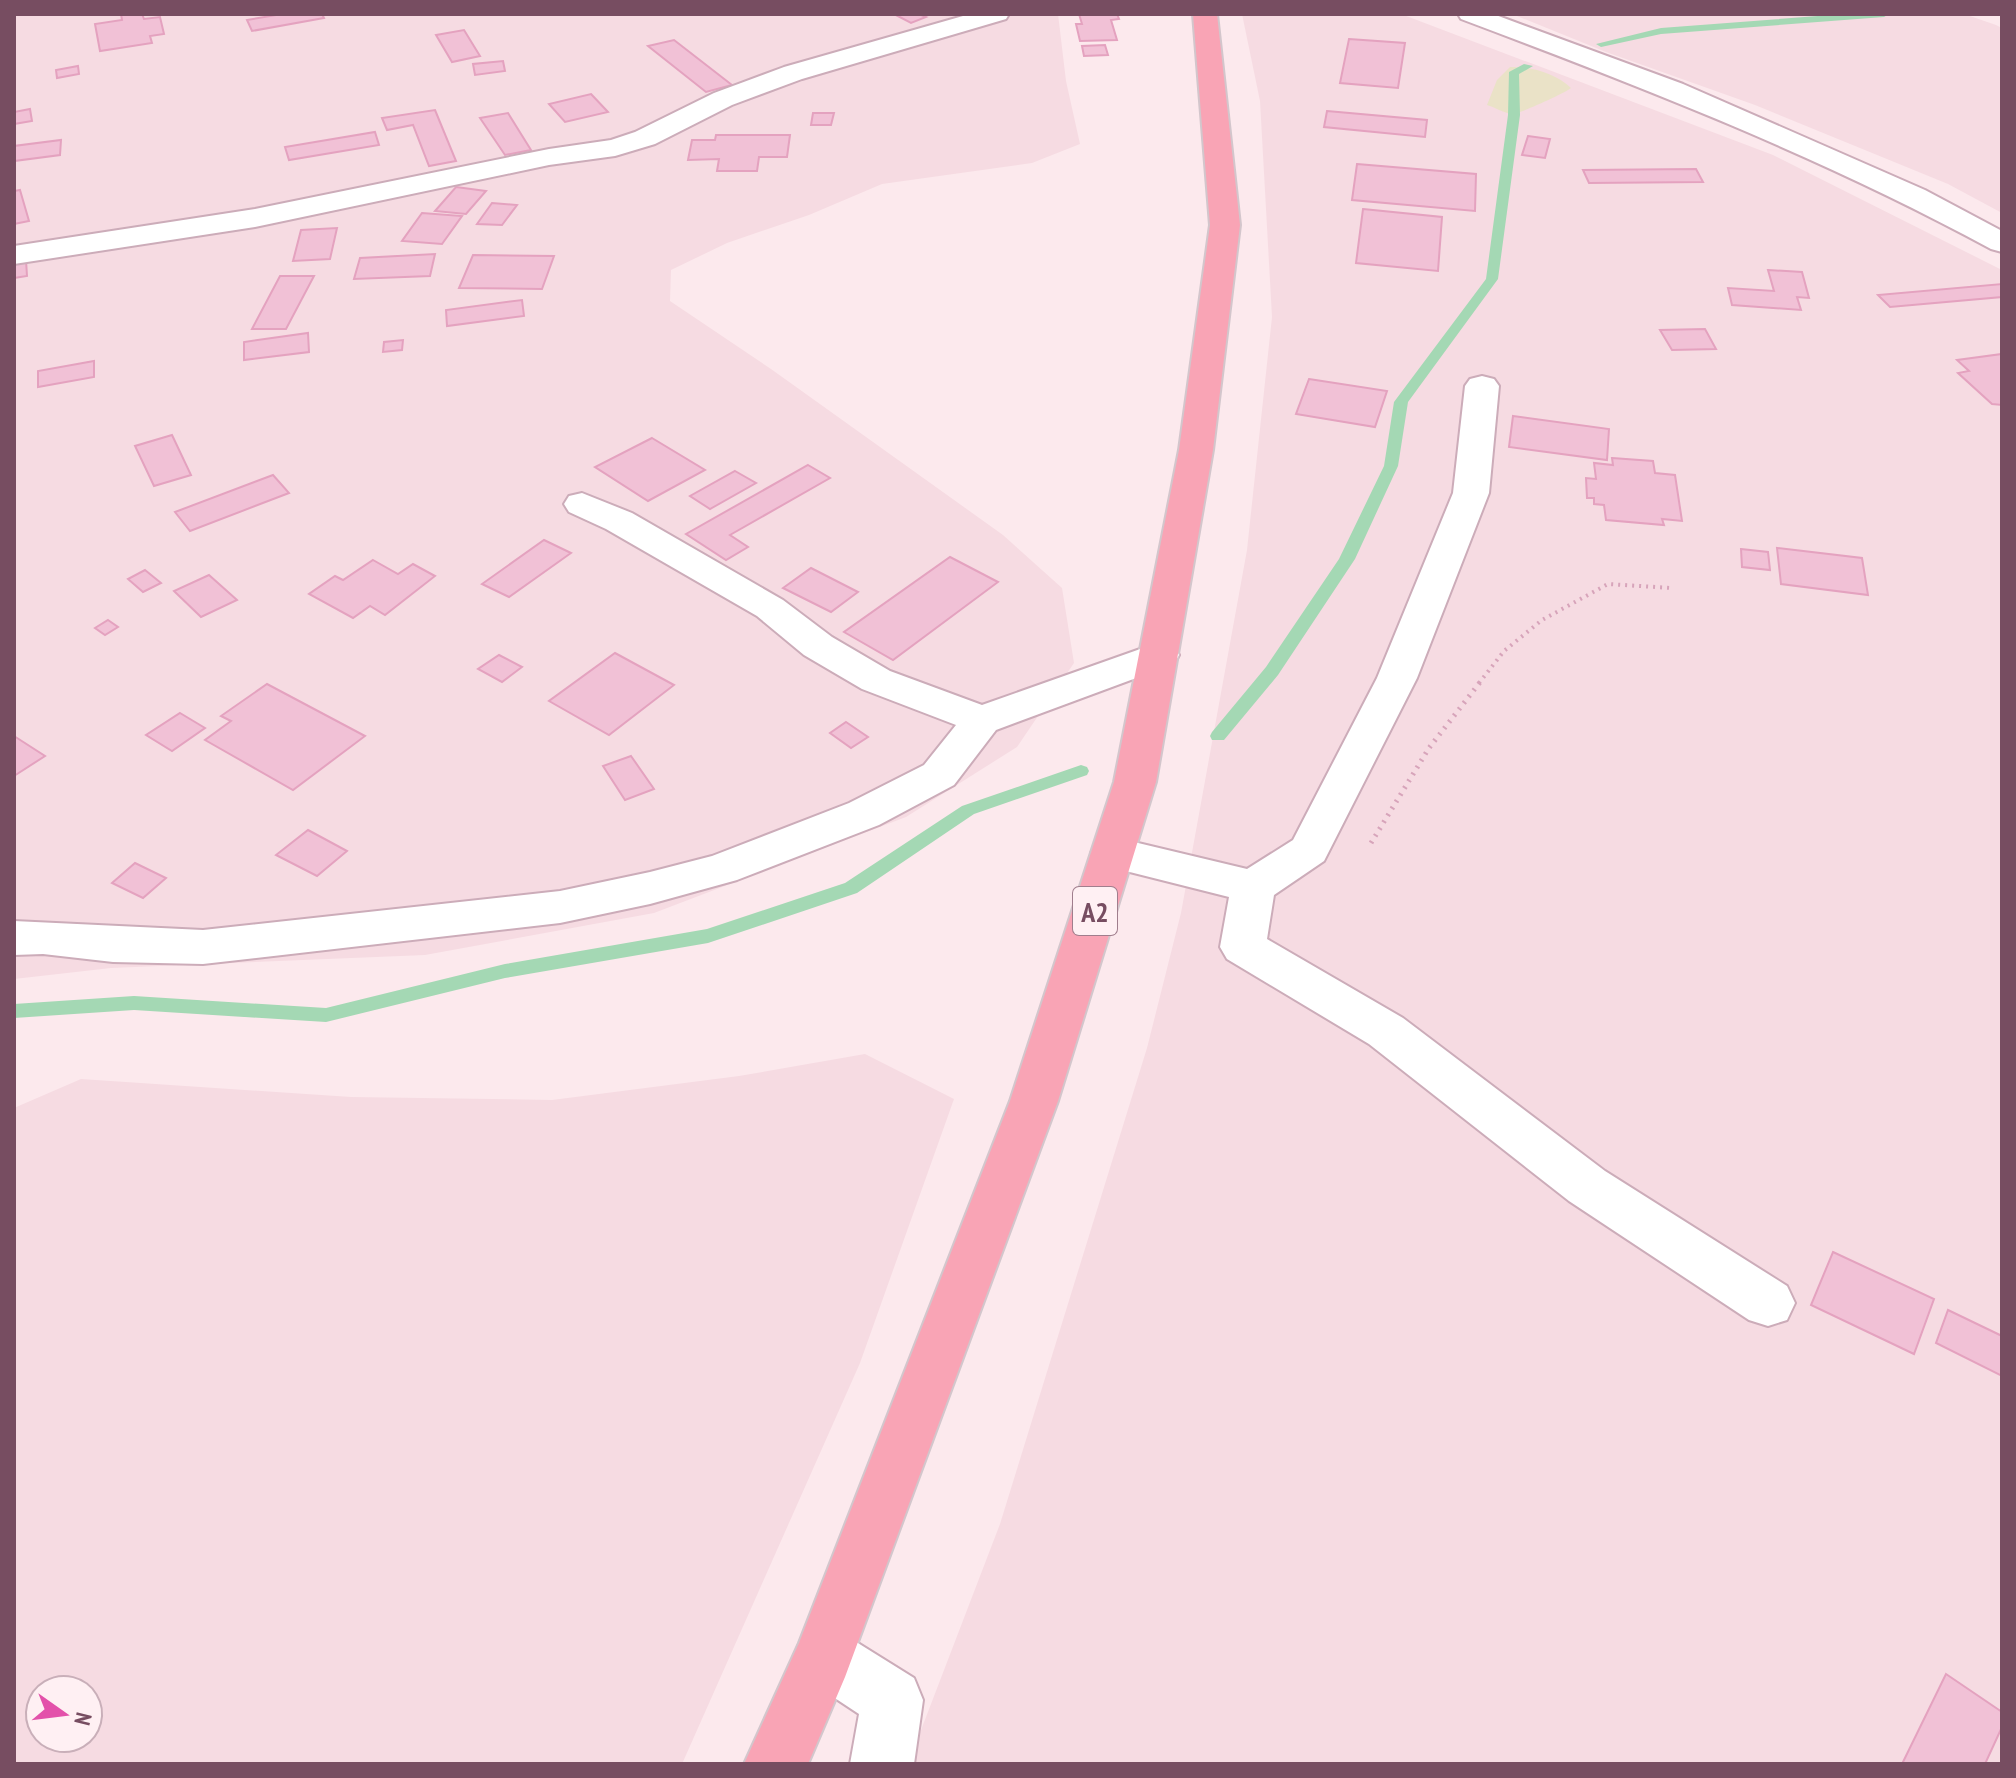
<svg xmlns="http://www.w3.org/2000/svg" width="2016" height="1778" font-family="'PT Sans Narrow',sans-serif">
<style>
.residential{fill:#f6dbe2;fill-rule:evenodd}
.green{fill:#eae2c7}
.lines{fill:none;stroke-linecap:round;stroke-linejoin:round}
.stream{fill:#a4d8b4;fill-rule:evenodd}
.building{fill:#f1c1d6;stroke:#e4a2bf;stroke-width:2}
.minor-casing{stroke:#ccacb9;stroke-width:4}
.major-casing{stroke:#d3c6cc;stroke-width:4}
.path-far1{stroke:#d7a4ba;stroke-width:4;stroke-dasharray:2 5;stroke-linecap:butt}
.path{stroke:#d7a4ba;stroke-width:5;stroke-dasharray:2 6;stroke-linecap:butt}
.minor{fill:#fff;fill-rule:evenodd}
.major{fill:#f9a4b5;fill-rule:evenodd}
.labels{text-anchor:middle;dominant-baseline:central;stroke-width:8;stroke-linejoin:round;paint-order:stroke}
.shield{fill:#fff0f3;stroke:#a07e8d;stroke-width:2}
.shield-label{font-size:28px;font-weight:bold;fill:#774d61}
</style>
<rect width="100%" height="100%" fill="#fce9ed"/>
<g class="residential">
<polygon points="14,14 1058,14 1066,81 1080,144 1032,163 882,184 809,215 727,243 671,270 670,301 771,369 1003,535 1062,588 1074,663 1017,747 906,817 654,913 425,955 111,968 14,979"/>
<polygon points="1242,14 1401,14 1773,155 2002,270 2002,1764 908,1764 1000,1524 1147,1048 1181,913 1247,550 1272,317 1260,101"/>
<polygon points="1512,14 1964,14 1996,25 2002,28 2002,213 1948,184 1755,105 1606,52"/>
<path d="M865,1054l89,45 -94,264 -178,401h-668v-656l67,-29 270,18 201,3 187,-24zM40,1690h48v48h-48z"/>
</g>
<path class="green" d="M1510,67c23,0 45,6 61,21 -6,5 -54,27 -59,26 -8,-1 -18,-7 -25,-9l10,-25z"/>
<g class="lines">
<g class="stream">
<polygon points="1844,14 1889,14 1884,17 1661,34 1601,47 1596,44 1661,28"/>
<polygon points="1524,64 1533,66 1519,74 1520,115 1498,279 1408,402 1398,466 1355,559 1278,675 1224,740 1212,740 1210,736 1212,732 1266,667 1339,559 1384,466 1394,402 1486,279 1508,115 1509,72"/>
<polygon points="1081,765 1087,767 1089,771 1087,775 974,814 857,893 708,943 505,978 326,1022 134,1010 14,1018 14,1004 134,996 326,1008 505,964 707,929 845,883 962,806"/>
</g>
</g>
<g class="building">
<polygon points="121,14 142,14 144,19 160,17 164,34 150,36 152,43 100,51 95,24 122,20"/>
<polygon points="282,14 322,14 324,18 252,31 247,20"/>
<polygon points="894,14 919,14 926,17 911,23"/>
<polygon points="1079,14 1117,14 1119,19 1111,20 1117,40 1080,41 1076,24 1082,24"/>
<polygon points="464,30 480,56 452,62 436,35"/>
<polygon points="1349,39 1405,43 1398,88 1340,83"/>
<polygon points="674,40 732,85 706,92 648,46"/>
<polygon points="1105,45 1108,55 1084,56 1082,46"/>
<polygon points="503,61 505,71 475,75 473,64"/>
<polygon points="78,66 79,74 57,78 56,70"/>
<polygon points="591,94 608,112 565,122 549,104"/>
<polygon points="30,109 32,121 14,124 14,112"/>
<polygon points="435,110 456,161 429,166 413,125 387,130 382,118"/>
<polygon points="1327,111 1427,120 1425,137 1324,127"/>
<polygon points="508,113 531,150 505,155 480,118"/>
<polygon points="813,113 834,113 831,125 811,125"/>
<polygon points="375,132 379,145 289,160 285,147"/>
<polygon points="716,135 790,135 787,157 759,157 757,171 717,171 719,159 688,160 692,140 715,140"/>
<polygon points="1528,136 1550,139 1545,158 1522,155"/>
<polygon points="61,140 60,155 14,161 14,146"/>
<polygon points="1357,164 1476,174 1475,211 1352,200"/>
<polygon points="1696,169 1703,182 1589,183 1583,170"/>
<polygon points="456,187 486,191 466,214 435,211"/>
<polygon points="20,190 29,221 14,224 14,191"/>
<polygon points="492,203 517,205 502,225 477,224"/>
<polygon points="1363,209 1442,217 1438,271 1356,263"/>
<polygon points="422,213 462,216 442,244 402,241"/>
<polygon points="337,228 330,259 293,261 301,230"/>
<polygon points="435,254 430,276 354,279 360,258"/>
<polygon points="473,255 554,256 542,289 459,288"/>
<polygon points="26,260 27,276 14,278 14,262"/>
<polygon points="1768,270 1802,272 1809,298 1797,297 1801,310 1732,305 1728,288 1774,291"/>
<polygon points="280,276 314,276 286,329 252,329"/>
<polygon points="2002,284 2002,297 1890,307 1878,295"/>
<polygon points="522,300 524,316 447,326 446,310"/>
<polygon points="1705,329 1716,349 1672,350 1660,330"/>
<polygon points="308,333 309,352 244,360 244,342"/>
<polygon points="403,340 402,350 383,352 384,342"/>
<polygon points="2002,354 2002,405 1992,404 1958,373 1969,371 1957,360"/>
<polygon points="94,361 94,377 38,387 38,371"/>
<polygon points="1309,379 1387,391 1375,427 1296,414"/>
<polygon points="1513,416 1609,429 1607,460 1509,447"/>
<polygon points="172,435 191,475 154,486 135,446"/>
<polygon points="652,438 705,470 648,501 595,467"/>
<polygon points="1612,458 1653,461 1655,473 1675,475 1682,521 1662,519 1664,525 1606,520 1604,505 1594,504 1594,498 1587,498 1586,478 1596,479 1594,463 1613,465"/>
<polygon points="808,465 830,478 730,535 748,547 726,560 686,534"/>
<polygon points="735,471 756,483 710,509 690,496"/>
<polygon points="273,475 289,493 190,531 175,512"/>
<polygon points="544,540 571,553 509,597 482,584"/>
<polygon points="1777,548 1862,558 1868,595 1781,584"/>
<polygon points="1741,549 1768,552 1770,570 1742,567"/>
<polygon points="950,557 998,582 893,660 844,632"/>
<polygon points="373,560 398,574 413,564 435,576 385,615 370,606 353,618 309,594 335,576 343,580"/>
<polygon points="811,568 858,592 831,612 783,588"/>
<polygon points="145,570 161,583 143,592 128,579"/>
<polygon points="209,575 237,600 201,617 174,591"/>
<polygon points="108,620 118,627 105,635 95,628"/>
<polygon points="615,653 674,685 609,735 549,701"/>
<polygon points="499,655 522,667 502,682 478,669"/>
<polygon points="267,684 365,736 293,790 205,740 231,721 221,716"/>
<polygon points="180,713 205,728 172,751 146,735"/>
<polygon points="846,722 868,737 851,748 830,733"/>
<polygon points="14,736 45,756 14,776"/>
<polygon points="631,756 654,789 625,800 603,766"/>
<polygon points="308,830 347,851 317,876 276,855"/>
<polygon points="135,863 166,878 143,898 112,883"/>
<polygon points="1833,1252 1934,1299 1914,1354 1811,1305"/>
<polygon points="1948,1310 2002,1336 2002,1376 1936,1343"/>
<polygon points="1946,1674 2002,1712 2002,1727 1985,1764 1902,1764"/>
</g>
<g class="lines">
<defs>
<g id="minor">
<polygon points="970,14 1009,14 1006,19 802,79 732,105 655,144 615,156 549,165 255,227 14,264 14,246 255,209 549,149 611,140 635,132 714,93 784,67"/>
<path d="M1458,14h35l190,70 242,106 77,41v21l-11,-3c-169,-92 -349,-162 -530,-230z"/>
<polygon points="1482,376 1494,379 1499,386 1489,493 1417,678 1324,861 1274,895 1267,939 1403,1018 1605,1171 1787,1286 1795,1303 1787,1320 1768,1326 1749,1320 1569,1201 1369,1044 1227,959 1220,947 1229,897 1098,864 1091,853 1098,842 1113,837 1247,869 1293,840 1377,678 1453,493 1465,386 1470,379"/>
<polygon points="582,493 632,513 783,600 832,637 890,671 982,705 1160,642 1174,646 1179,655 1174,664 996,730 954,785 879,825 737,880 650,904 560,923 203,964 113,962 43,954 14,955 14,921 203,930 560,891 650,872 712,856 849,803 924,765 956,725 862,689 804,655 757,616 606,529 569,512 564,504 569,496"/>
<polygon points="824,1626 845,1635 914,1678 923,1700 914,1764 850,1764 859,1714 803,1677 794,1656 803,1635"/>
</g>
<polygon id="major" points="1193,14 1217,14 1240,225 1213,450 1156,782 1058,1101 845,1677 808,1764 744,1764 799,1643 1010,1101 1114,782 1179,450 1210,225"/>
</defs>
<use href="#minor" class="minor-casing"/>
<use href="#major" class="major-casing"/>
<polyline class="path-far1" points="1479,683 1504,651 1542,620 1608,584 1671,588"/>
<polyline class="path" points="1371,843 1429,748 1481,681"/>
<use href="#minor" class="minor"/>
<use href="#major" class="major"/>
</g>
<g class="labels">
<rect class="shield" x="1073" y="887" width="44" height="48" rx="6"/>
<g class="shield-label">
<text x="1095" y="911">A2</text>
</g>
</g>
<rect width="2016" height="1778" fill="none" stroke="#774d61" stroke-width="32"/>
<g transform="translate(64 1714) rotate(104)"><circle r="38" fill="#fff0f3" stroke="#c9afb9" stroke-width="2"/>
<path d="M0-6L14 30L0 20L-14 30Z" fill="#e351aa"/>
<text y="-12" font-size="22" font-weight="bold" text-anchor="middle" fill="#774d61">N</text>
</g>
</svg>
